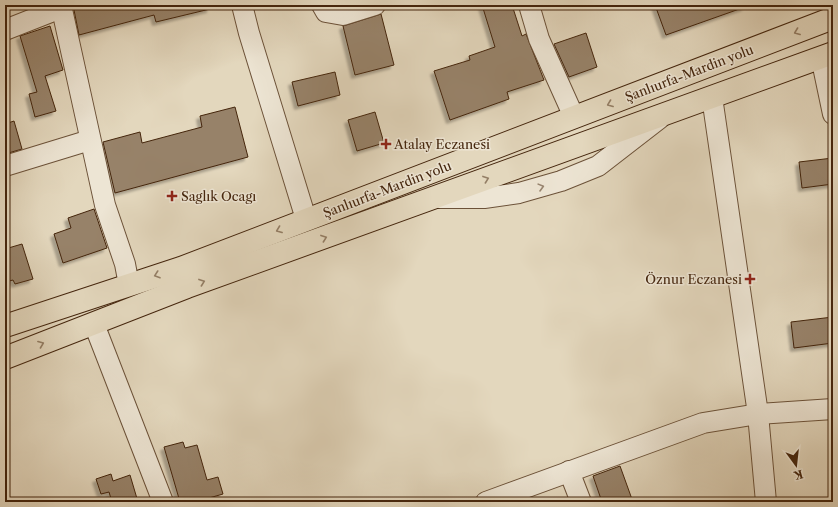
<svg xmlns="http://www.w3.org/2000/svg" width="838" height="507" font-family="'Libre Caslon Text',serif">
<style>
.building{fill:#978269;stroke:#44250d;filter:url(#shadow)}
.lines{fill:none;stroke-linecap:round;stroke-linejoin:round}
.minor-casing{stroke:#6c5239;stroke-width:22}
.highway-casing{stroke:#44250d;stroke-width:24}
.minor{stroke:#ede5d4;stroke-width:20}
.highway{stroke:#e3d7bd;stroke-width:22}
.oneway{stroke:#947e65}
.oneway2{stroke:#988570}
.poi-dot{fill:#8f2418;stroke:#ede5d4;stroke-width:1.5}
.labels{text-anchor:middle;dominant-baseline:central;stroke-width:3;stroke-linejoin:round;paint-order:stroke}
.street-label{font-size:13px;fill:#44250d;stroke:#ede5d4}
.poi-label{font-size:13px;fill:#44250d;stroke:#ede5d4;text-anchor:start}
</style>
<defs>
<filter id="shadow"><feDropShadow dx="-3.5" dy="3.5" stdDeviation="1" flood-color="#0004"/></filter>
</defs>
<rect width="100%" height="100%" fill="#e3d7bd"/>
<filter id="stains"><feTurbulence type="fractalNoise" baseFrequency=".005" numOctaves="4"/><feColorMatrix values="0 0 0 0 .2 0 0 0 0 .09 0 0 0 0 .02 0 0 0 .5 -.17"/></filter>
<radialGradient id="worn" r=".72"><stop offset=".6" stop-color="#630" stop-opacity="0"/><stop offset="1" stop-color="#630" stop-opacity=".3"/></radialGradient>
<g class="building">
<polygon points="73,5 210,5 210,9 156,22 154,15 79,35"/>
<polygon points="482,5 512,5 522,36 526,34 544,80 507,92 509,99 450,120 434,71 470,60 469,56 495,47"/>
<polygon points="655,5 745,5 745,7 666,35"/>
<polygon points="381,14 394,65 355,75 343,26"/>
<polygon points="50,26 63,70 45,76 56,111 35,117 29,94 37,92 20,36"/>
<polygon points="586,33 597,67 569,77 554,44"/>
<polygon points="335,72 340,95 298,106 292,82"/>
<polygon points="235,107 248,157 115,193 103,142 140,132 142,143 202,127 200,116"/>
<polygon points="375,112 384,143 357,151 348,120"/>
<polygon points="14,121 22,149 5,154 5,124"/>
<polygon points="833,158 833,184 802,188 799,162"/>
<polygon points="94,209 107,248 63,263 54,234 71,228 68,218"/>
<polygon points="22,244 33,279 15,284 13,280 5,282 5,249"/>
<polygon points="833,317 833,343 794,348 791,322"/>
<polygon points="183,442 185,448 197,445 207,480 218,477 223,494 195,502 180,502 164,447"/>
<polygon points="620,466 633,502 602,502 593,476"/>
<polygon points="111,474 113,481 130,475 138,502 112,502 109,492 101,494 96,479"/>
</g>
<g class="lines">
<defs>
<g id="minor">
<polyline points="61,5 105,205 125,264 129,285"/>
<polyline points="242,5 249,33 306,219"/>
<polyline points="322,5 326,12 343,15 375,5"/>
<polyline points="529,5 539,39 574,117"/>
<polyline points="5,30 61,8"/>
<polyline points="821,57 833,114"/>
<polyline points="712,97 758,414 766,502"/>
<polyline points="5,166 90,140"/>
<polyline points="439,198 484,198 519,193 561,181 598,166 660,118"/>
<polyline points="94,324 163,502"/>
<polyline points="569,471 581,502"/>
<polyline points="486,502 703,423 758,414 833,409"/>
</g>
<g id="highway">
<polyline points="5,326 181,268 833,18"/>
<polyline points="5,358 187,287 833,53"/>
</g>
</defs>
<use href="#minor" class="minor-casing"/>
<use href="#highway" class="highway-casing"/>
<use href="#minor" class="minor"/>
<use href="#highway" class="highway"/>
</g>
<defs><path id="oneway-chevron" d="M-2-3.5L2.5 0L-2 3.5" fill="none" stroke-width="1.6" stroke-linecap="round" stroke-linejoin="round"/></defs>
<g class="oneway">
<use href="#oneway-chevron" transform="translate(797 32) rotate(159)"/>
<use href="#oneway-chevron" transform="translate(610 104) rotate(159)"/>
<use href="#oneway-chevron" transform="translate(486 179) rotate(-20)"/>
<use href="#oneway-chevron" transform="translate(279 230) rotate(159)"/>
<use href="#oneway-chevron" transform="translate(324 238) rotate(-20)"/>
<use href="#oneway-chevron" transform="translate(157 275) rotate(161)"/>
<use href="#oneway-chevron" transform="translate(202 282) rotate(-20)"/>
<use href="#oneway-chevron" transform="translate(41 344) rotate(-21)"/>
</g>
<use class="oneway2" href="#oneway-chevron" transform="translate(541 187) rotate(-15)"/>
<g class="poi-dot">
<path d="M384 138h4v4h4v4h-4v4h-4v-4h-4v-4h4z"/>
<path d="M170 190h4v4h4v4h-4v4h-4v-4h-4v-4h4z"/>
<path d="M748 273h4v4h4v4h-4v4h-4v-4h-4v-4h4z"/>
</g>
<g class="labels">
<g class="street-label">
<text transform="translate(689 73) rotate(-21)">Şanlıurfa-Mardin yolu</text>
<text transform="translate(387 189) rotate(-21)">Şanlıurfa-Mardin yolu</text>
</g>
<g class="poi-label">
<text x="394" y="144">Atalay Eczanesi</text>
<text x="181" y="196">Saglık Ocagı</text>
<text x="742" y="279" text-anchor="end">Öznur Eczanesi</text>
</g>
</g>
<rect width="838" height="507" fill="none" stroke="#e3d7bd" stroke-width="20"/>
<rect x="6" y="6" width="826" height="495" fill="none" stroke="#44250d" stroke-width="2"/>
<rect x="10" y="10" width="818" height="487" fill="none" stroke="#44250d"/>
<g transform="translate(796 465) rotate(165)" stroke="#ede5d4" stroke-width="3" paint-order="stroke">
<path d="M0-3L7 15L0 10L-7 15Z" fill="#44250d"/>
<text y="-6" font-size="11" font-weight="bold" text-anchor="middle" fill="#44250d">K</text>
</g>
<rect width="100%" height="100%" filter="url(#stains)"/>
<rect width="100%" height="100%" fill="url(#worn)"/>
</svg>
